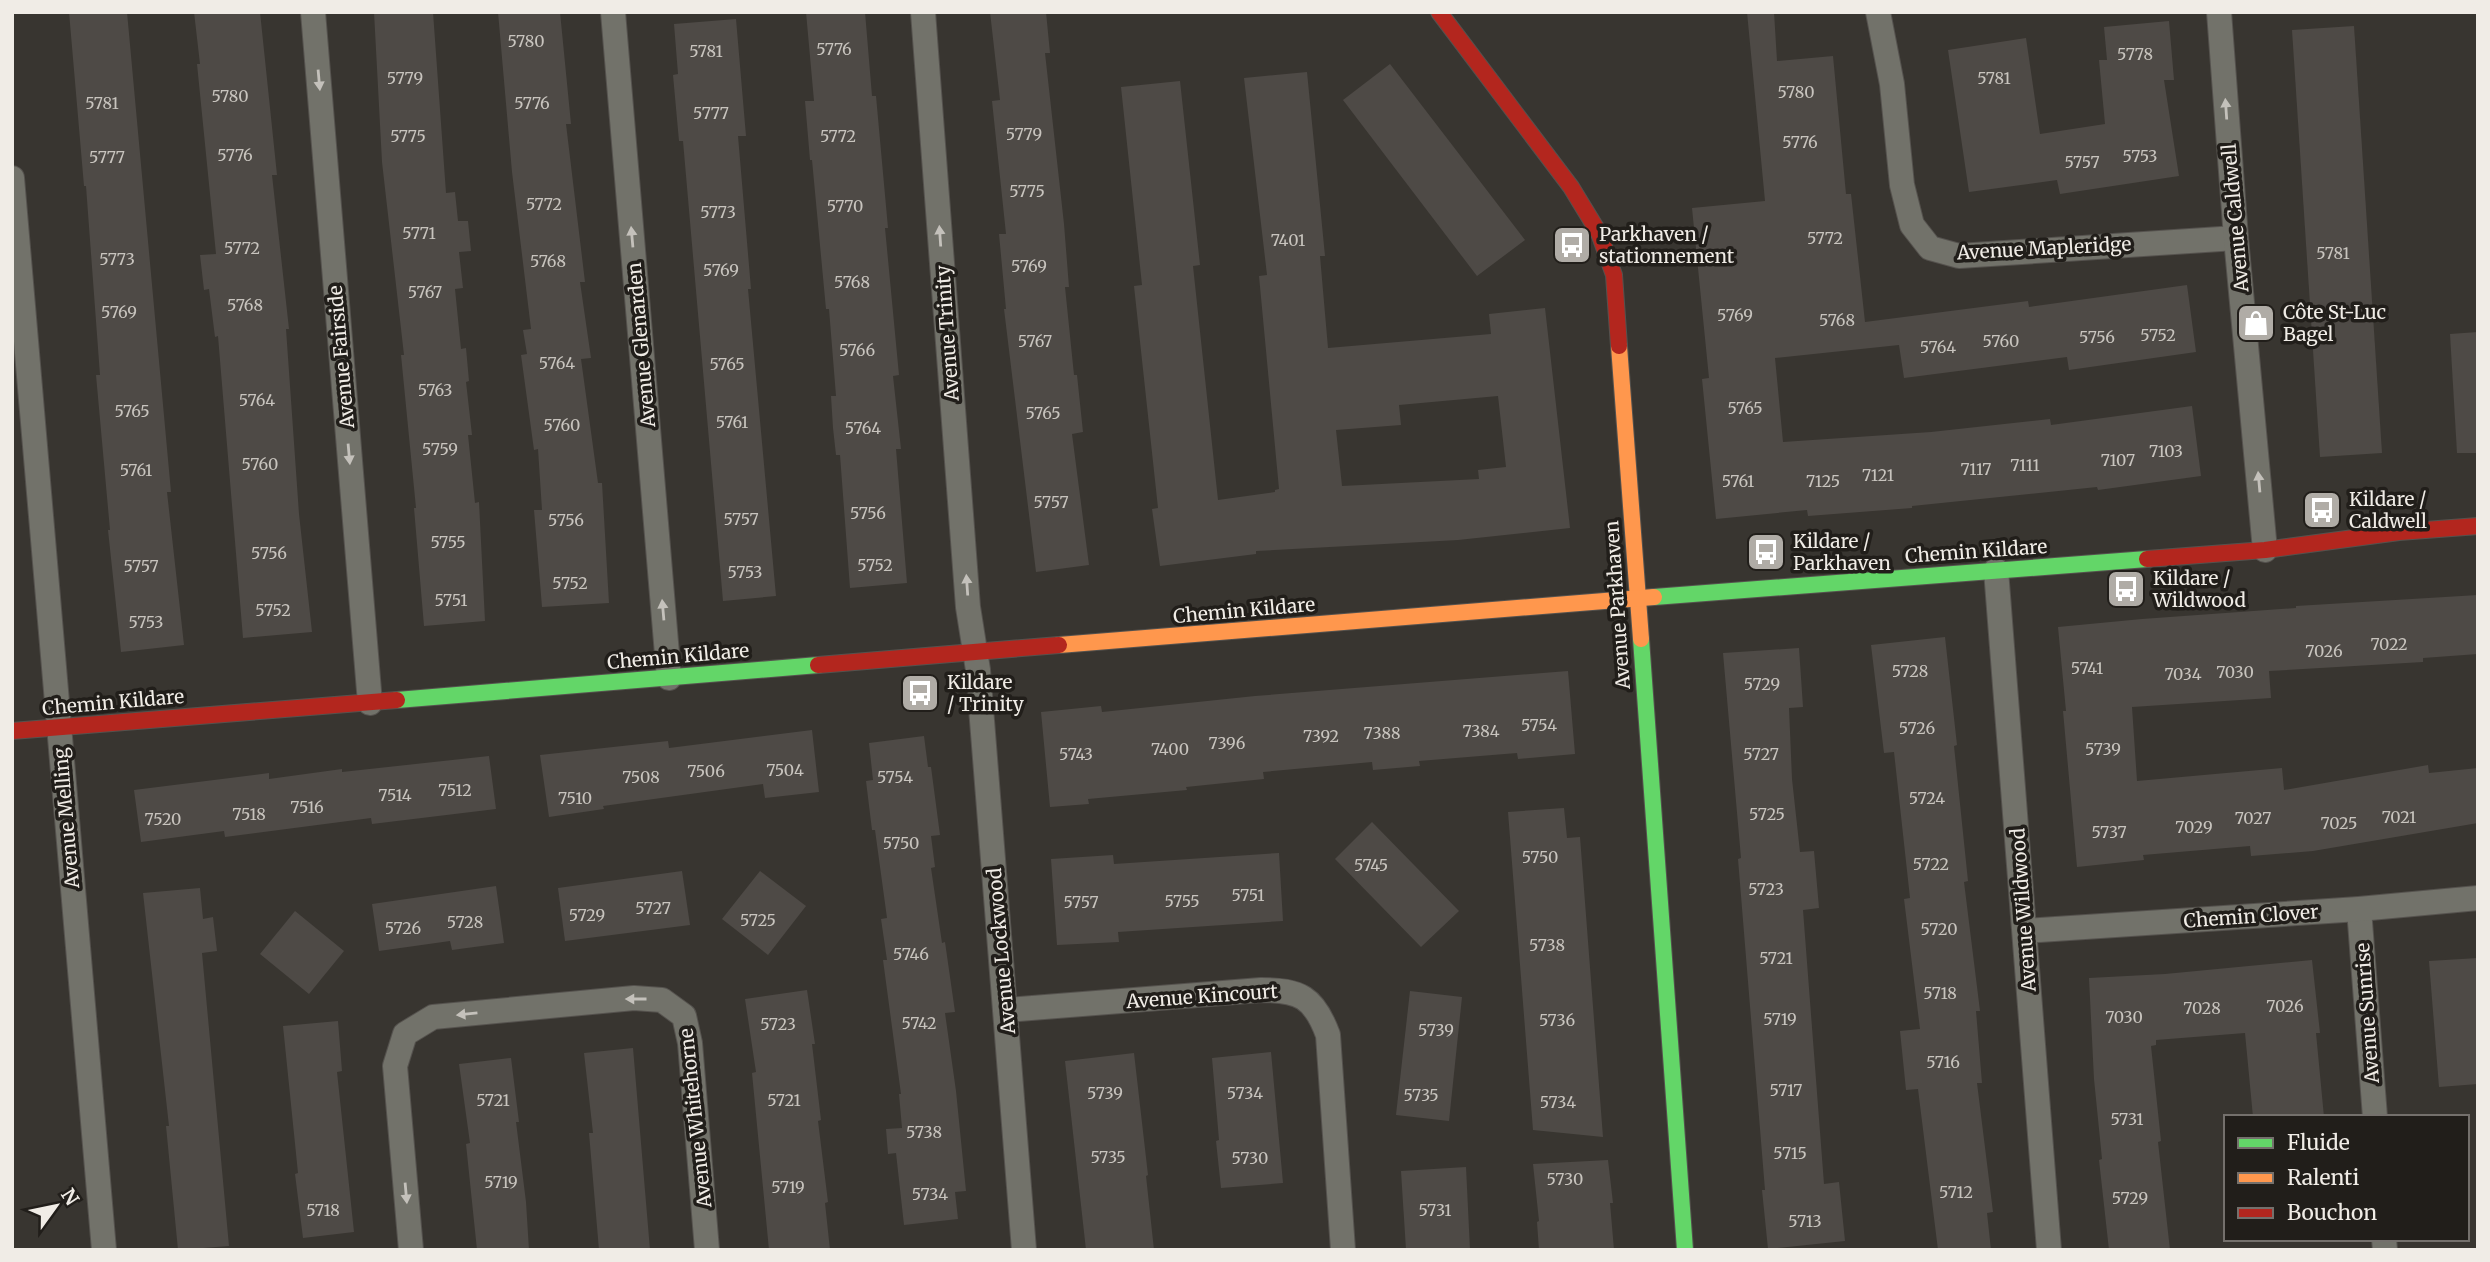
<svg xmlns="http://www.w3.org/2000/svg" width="2490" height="1262" font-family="Merriweather,serif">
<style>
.building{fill:#4e4a46;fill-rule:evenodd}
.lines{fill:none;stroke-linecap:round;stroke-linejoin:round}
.street-casing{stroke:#55524e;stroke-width:26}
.fast-casing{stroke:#55524e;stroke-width:18}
.slow-casing{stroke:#55524e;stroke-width:18}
.jam-casing{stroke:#55524e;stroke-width:18}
.street{stroke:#72726a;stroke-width:24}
.fast{stroke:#63d668;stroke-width:16}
.slow{stroke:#ff974d;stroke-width:16}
.jam{stroke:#b3261e;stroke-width:16}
.oneway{fill:#c4c1bb}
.labels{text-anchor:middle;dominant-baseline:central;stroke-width:7;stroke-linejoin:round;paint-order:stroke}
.number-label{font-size:16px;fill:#c8c4be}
.street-label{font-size:19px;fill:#f0ece6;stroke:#211e1a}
.poi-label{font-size:19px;fill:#f0ece6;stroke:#211e1a;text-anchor:start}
</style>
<rect width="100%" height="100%" fill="#383530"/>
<g class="building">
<polygon points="69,12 127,12 171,492 167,492 184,645 121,652 108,530 110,530 96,375 100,375 86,186 84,186"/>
<polygon points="194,12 260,12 277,175 272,175 289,329 286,329 299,514 312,632 243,638 218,336 215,337 209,289 204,290 200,255 216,254 197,64 200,64"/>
<polygon points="374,12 433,12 446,193 455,192 458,221 468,221 471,251 459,252 463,288 455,289 461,349 466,348 469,381 466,382 472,435 468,435 475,503 479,502 485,621 424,626 414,508 416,508 401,355 404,355 382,162"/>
<polygon points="498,12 560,12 571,124 566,124 585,282 580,282 591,358 581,359 598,483 602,483 609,603 542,607 534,510 542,510 538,449 534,450 521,355 527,354 523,330 531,329 512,172"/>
<polygon points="806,12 865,12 872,96 876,96 888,228 885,228 899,375 893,376 901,449 896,449 907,583 850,588 840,455 836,455 833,428 831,396 836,396 829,309 826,309 812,160 810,160 805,101 814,101"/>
<polygon points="990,12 1046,12 1050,53 1045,53 1064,224 1069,287 1065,287 1074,375 1077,375 1083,432 1072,434 1089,565 1036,572 1004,309 1006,309 999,234 1006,234 992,101 1000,100"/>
<polygon points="1747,12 1774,12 1777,61 1833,56 1846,194 1851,194 1865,322 2028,301 2029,307 2187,285 2196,352 2069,370 2067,357 1904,378 1899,345 1775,358 1783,442 1931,432 2050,419 2051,425 2192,406 2201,476 2098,490 2097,487 1912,506 1912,508 1808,516 1807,510 1716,519 1702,379 1709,378 1692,208 1765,201"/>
<polygon points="736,19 746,136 738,136 751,289 748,289 776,596 723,601 683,141 679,141 673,75 678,74 674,24"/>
<polygon points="2169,21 2174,80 2164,80 2179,176 2060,194 2057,180 1969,192 1948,50 2026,38 2040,134 2105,124 2099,60 2107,60 2104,27"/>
<polygon points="2354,26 2382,453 2320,457 2292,30"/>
<polygon points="1390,64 1525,240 1477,276 1343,100"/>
<path d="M1307,72l18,184h-5l8,92 163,-14 -2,-20 56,-6 25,220 -112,12 -202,11v3l-96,12 -8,-57 6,-1 -24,-222 8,-1 -21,-198 59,-6 20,184 -7,1 25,234 57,-8v-2l4,-1 -20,-213 8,-1 -23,-197zM1498,396l8,71 -28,3 1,9 -137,7 -6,-56 65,-5 -2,-20z"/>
<polygon points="2478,332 2478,453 2457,453 2450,334"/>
<polygon points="2478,595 2478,654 2423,658 2423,662 2269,671 2271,698 2132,707 2137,781 2282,768 2284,790 2428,765 2429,773 2478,768 2478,823 2313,851 2251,856 2250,846 2143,855 2144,860 2077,867 2063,711 2066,711 2058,627 2142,619 2296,608 2296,606"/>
<polygon points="1945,637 1957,745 1954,746 1968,881 1964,882 1980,1011 1976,1011 1982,1083 1977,1083 1993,1212 1987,1213 1991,1250 1938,1250 1918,1089 1906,1090 1900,1031 1920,1029 1904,899 1910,898 1894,752 1884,753 1871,645"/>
<polygon points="1799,648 1803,707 1789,708 1792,779 1800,852 1814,851 1819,908 1803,910 1824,1184 1839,1182 1845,1241 1768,1249 1762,1190 1765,1190 1738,859 1741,858 1723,653"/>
<polygon points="1568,671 1575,754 1518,759 1517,753 1419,761 1420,766 1373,770 1372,762 1263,772 1264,779 1186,787 1187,790 1088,799 1089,804 1050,807 1041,712 1101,706 1102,712 1255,696"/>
<polygon points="812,730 819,792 765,798 763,784 603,806 604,809 549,817 540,755 668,741 669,748"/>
<polygon points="924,736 928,767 931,767 940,835 931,836 935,867 931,868 942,943 945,942 955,1012 945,1013 956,1091 966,1191 955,1192 958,1219 904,1225 896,1153 888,1154 886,1129 902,1128 899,1094 901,1094 883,960 887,960 881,919 887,918 875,830 872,830 866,781 873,780 869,743"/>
<polygon points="489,756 496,809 372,824 371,818 225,837 224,831 141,842 134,790 269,773 269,779 342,769 342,772"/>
<polygon points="1564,808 1567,838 1580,837 1603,1137 1533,1130 1508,812"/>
<polygon points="1372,822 1459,911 1421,947 1335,859"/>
<polygon points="1279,853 1283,921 1118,932 1119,942 1057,945 1051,859 1113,855 1114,864"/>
<polygon points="682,871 690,925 565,941 558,888"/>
<polygon points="760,871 806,906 768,955 722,919"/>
<polygon points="496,886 504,943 452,950 450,941 379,951 372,904"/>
<polygon points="200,888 203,919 213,917 217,951 202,953 229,1246 178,1250 166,1126 169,1126 143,893"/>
<polygon points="295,911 344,951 309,994 260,954"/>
<polygon points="2478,958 2478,1084 2439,1087 2429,961"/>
<polygon points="2312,960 2320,1033 2316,1033 2324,1117 2253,1117 2245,1033 2156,1040 2156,1045 2151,1046 2161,1141 2158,1142 2170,1250 2109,1250 2099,1160 2102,1159 2094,1079 2089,978 2165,974"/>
<polygon points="807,990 815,1044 812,1044 821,1120 818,1121 828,1202 825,1203 830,1250 769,1250 752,1073 756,1072 745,999"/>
<polygon points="1410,991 1462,997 1449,1121 1396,1115"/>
<polygon points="338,1021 342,1071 337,1072 354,1232 303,1238 295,1174 298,1173 283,1026"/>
<polygon points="633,1048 650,1250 599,1250 589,1133 593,1133 584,1053"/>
<polygon points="1271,1052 1283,1183 1221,1188 1216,1141 1219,1140 1212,1058"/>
<polygon points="1134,1053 1148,1175 1146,1176 1154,1250 1086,1250 1065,1061"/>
<polygon points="511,1058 519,1122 516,1122 526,1202 529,1250 477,1250 466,1144 470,1143 459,1064"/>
<polygon points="1608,1160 1613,1203 1610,1203 1614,1250 1539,1250 1537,1222 1539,1221 1533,1164"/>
<polygon points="1466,1167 1470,1250 1406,1250 1401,1171"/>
</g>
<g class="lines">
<defs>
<g id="street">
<polyline points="313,12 370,703"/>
<polyline points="613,12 669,678"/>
<polyline points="923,12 968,607 978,670 1024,1250"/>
<polyline points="1878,12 1892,84 1902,185 1912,225 1930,248 1959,256 2236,238"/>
<polyline points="2219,12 2236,238 2265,550"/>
<polyline points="12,178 104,1250"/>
<polyline points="1996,570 2049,1250"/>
<polyline points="2359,909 2375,1117"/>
<polyline points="2025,931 2359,909 2478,898"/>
<path d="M1006,1010l255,-20c39,0 53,7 67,45l15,215"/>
<polyline points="2384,1239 2385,1250"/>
<polyline points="411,1250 395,1066 405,1034 433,1017 634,998 662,1000 684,1016 690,1043 707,1250"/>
</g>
<g id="fast">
<polyline points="1654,597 2147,559"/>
<polyline points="1641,639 1685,1250"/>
<polyline points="397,700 818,665"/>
</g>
<g id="slow">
<polyline points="1619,346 1641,639"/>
<polyline points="1059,645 1654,597"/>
</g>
<g id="jam">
<polyline points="1439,12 1571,187 1599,233 1614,275 1619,346"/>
<polyline points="2147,559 2265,550 2399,532 2478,526"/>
<polyline points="818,665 1059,645"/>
<polyline points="12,731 397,700"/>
</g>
</defs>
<use href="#street" class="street-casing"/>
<use href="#fast" class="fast-casing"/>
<use href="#slow" class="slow-casing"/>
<use href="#jam" class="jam-casing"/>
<use href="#street" class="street"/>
<use href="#fast" class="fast"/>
<use href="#slow" class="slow"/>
<use href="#jam" class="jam"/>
</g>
<defs><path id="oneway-solid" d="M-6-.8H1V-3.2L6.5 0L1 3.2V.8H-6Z" transform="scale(1.75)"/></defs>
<g class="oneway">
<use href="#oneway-solid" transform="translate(319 80) rotate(85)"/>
<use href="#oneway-solid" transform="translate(2226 109) rotate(-94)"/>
<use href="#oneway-solid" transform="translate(940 236) rotate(-94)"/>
<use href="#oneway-solid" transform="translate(632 237) rotate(-95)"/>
<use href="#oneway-solid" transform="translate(349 454) rotate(85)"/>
<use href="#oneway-solid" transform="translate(2259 482) rotate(-95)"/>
<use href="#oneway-solid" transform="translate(967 585) rotate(-94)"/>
<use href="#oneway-solid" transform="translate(663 610) rotate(-95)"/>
<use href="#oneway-solid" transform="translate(636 999) rotate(180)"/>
<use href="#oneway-solid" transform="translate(467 1014) rotate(174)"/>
<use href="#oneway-solid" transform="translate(406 1193) rotate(85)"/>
</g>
<defs>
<symbol id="bus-square" viewBox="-11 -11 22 22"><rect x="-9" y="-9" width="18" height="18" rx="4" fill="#b0aca6" stroke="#211e1a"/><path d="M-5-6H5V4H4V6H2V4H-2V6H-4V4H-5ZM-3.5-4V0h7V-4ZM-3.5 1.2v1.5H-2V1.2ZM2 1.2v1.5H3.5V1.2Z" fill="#fff"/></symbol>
<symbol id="shop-square" viewBox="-11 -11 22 22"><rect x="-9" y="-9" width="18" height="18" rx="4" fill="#b0aca6" stroke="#211e1a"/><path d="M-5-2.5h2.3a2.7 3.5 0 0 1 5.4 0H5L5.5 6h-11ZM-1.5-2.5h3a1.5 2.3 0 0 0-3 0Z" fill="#fff"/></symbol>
</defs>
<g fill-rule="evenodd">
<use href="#bus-square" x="1550" y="223" width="44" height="44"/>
<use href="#shop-square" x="2234" y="301" width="44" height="44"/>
<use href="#bus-square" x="2300" y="488" width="44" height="44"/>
<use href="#bus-square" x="1744" y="530" width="44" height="44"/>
<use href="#bus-square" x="2104" y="567" width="44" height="44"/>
<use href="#bus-square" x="898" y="671" width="44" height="44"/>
</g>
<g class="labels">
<g class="number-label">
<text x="526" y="41">5780</text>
<text x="834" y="49">5776</text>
<text x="706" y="51">5781</text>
<text x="2135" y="54">5778</text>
<text x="405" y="78">5779</text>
<text x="1994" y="78">5781</text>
<text x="1796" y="92">5780</text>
<text x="230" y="96">5780</text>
<text x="102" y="103">5781</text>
<text x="532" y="103">5776</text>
<text x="711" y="113">5777</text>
<text x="1024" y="134">5779</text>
<text x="408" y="136">5775</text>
<text x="838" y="136">5772</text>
<text x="1800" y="142">5776</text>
<text x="235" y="155">5776</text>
<text x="2140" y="156">5753</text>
<text x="107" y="157">5777</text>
<text x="2082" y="162">5757</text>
<text x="1027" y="191">5775</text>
<text x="544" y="204">5772</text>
<text x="845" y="206">5770</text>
<text x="718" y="212">5773</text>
<text x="419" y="233">5771</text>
<text x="1825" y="238">5772</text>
<text x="1288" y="240">7401</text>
<text x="242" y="248">5772</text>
<text x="2333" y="253">5781</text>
<text x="117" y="259">5773</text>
<text x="548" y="261">5768</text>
<text x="1029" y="266">5769</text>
<text x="721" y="270">5769</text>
<text x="852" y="282">5768</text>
<text x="425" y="292">5767</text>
<text x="245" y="305">5768</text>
<text x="119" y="312">5769</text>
<text x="1735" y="315">5769</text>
<text x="1837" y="320">5768</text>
<text x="2158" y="335">5752</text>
<text x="2097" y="337">5756</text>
<text x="1035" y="341">5767</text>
<text x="2001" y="341">5760</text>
<text x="1938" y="347">5764</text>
<text x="857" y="350">5766</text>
<text x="557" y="363">5764</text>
<text x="727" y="364">5765</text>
<text x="435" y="390">5763</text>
<text x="257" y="400">5764</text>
<text x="1745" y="408">5765</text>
<text x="132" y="411">5765</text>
<text x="1043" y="413">5765</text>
<text x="732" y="422">5761</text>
<text x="562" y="425">5760</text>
<text x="863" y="428">5764</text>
<text x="440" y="449">5759</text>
<text x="2166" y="451">7103</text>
<text x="2118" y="460">7107</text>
<text x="260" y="464">5760</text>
<text x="2025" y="465">7111</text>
<text x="1976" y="469">7117</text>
<text x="136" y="470">5761</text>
<text x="1878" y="475">7121</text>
<text x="1738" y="481">5761</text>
<text x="1823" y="481">7125</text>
<text x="1051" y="502">5757</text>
<text x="868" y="513">5756</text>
<text x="741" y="519">5757</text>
<text x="566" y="520">5756</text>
<text x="448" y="542">5755</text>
<text x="269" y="553">5756</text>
<text x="875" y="565">5752</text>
<text x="141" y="566">5757</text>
<text x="745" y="572">5753</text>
<text x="570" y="583">5752</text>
<text x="451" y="600">5751</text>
<text x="273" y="610">5752</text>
<text x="146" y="622">5753</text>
<text x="2389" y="644">7022</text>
<text x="2324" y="651">7026</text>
<text x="2087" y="668">5741</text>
<text x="1910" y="671">5728</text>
<text x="2235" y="672">7030</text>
<text x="2183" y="674">7034</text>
<text x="1762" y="684">5729</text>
<text x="1539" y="725">5754</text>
<text x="1917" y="728">5726</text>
<text x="1481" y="731">7384</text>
<text x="1382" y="733">7388</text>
<text x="1321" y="736">7392</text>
<text x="1227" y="743">7396</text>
<text x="1170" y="749">7400</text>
<text x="2103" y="749">5739</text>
<text x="1076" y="754">5743</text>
<text x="1761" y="754">5727</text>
<text x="785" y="770">7504</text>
<text x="706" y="771">7506</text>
<text x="641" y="777">7508</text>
<text x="895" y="777">5754</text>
<text x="455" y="790">7512</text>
<text x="395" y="795">7514</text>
<text x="575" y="798">7510</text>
<text x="1927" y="798">5724</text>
<text x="307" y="807">7516</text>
<text x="249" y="814">7518</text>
<text x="1767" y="814">5725</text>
<text x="2399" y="817">7021</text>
<text x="2253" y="818">7027</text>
<text x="163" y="819">7520</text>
<text x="2339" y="823">7025</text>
<text x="2194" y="827">7029</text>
<text x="2109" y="832">5737</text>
<text x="901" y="843">5750</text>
<text x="1540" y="857">5750</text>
<text x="1931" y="864">5722</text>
<text x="1371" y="865">5745</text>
<text x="1766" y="889">5723</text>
<text x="1248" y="895">5751</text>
<text x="1182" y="901">5755</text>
<text x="1081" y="902">5757</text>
<text x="653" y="908">5727</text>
<text x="587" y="915">5729</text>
<text x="758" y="920">5725</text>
<text x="465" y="922">5728</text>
<text x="403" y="928">5726</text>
<text x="1939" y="929">5720</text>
<text x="1547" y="945">5738</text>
<text x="911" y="954">5746</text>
<text x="1776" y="958">5721</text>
<text x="1940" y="993">5718</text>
<text x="2285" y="1006">7026</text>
<text x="2202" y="1008">7028</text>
<text x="2124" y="1017">7030</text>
<text x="1780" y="1019">5719</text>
<text x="1557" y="1020">5736</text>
<text x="919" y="1023">5742</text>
<text x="778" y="1024">5723</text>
<text x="1436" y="1030">5739</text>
<text x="1943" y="1062">5716</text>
<text x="1786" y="1090">5717</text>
<text x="1105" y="1093">5739</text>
<text x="1245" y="1093">5734</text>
<text x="1421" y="1095">5735</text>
<text x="493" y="1100">5721</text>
<text x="784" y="1100">5721</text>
<text x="1558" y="1102">5734</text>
<text x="2127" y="1119">5731</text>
<text x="924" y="1132">5738</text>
<text x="1790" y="1153">5715</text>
<text x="1108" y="1157">5735</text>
<text x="1250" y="1158">5730</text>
<text x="1565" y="1179">5730</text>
<text x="501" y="1182">5719</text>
<text x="788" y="1187">5719</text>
<text x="1956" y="1192">5712</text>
<text x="930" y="1194">5734</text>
<text x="2130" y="1198">5729</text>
<text x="323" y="1210">5718</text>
<text x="1435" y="1210">5731</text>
<text x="1805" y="1221">5713</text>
</g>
<g class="street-label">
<text transform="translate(2235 218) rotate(-95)">Avenue Caldwell</text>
<text transform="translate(2044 248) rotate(-3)">Avenue Mapleridge</text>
<text transform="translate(947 333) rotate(-94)">Avenue Trinity</text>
<text transform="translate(641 345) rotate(-95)">Avenue Glenarden</text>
<text transform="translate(341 357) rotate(-95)">Avenue Fairside</text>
<text transform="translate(1976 551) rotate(-4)">Chemin Kildare</text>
<text transform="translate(1617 605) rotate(-94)">Avenue Parkhaven</text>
<text transform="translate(1244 610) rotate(-5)">Chemin Kildare</text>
<text transform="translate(678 656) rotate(-5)">Chemin Kildare</text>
<text transform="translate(113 702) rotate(-5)">Chemin Kildare</text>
<text transform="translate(66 818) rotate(-95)">Avenue Melling</text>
<text transform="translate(2023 910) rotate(-94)">Avenue Wildwood</text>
<text transform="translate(2251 916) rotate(-4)">Chemin Clover</text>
<text transform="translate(1001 951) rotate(-95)">Avenue Lockwood</text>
<text transform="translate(1202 996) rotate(-4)">Avenue Kincourt</text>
<text transform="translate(2367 1013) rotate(-94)">Avenue Sunrise</text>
<text transform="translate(695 1118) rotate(-96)">Avenue Whitehorne</text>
</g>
<g class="poi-label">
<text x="1599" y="234">Parkhaven /<tspan x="1599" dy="22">stationnement</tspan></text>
<text x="2283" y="312">Côte St-Luc<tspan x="2283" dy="22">Bagel</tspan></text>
<text x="2349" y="499">Kildare /<tspan x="2349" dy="22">Caldwell</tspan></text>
<text x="1793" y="541">Kildare /<tspan x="1793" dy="22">Parkhaven</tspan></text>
<text x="2153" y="578">Kildare /<tspan x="2153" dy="22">Wildwood</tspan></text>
<text x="947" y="682">Kildare<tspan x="947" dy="22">/ Trinity</tspan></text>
</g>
</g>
<rect width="2490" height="1262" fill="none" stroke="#f0ece6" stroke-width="28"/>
<rect x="2224" y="1115" width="245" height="126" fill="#211e1a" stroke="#74706c" stroke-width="2"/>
<rect x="2238" y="1138" width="35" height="10" fill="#63d668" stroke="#74706c" stroke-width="2"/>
<text x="2287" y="1150" font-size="21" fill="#f0ece6">Fluide</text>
<rect x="2238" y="1173" width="35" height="10" fill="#ff974d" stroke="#74706c" stroke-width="2"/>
<text x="2287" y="1185" font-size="21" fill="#f0ece6">Ralenti</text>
<rect x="2238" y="1208" width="35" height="10" fill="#b3261e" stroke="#74706c" stroke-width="2"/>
<text x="2287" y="1220" font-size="21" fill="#f0ece6">Bouchon</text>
<g transform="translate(56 1206) rotate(57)" stroke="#211e1a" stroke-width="5" paint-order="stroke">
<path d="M0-5L12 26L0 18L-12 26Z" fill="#f0ece6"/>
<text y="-10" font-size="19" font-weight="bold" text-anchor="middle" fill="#f0ece6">N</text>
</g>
</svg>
